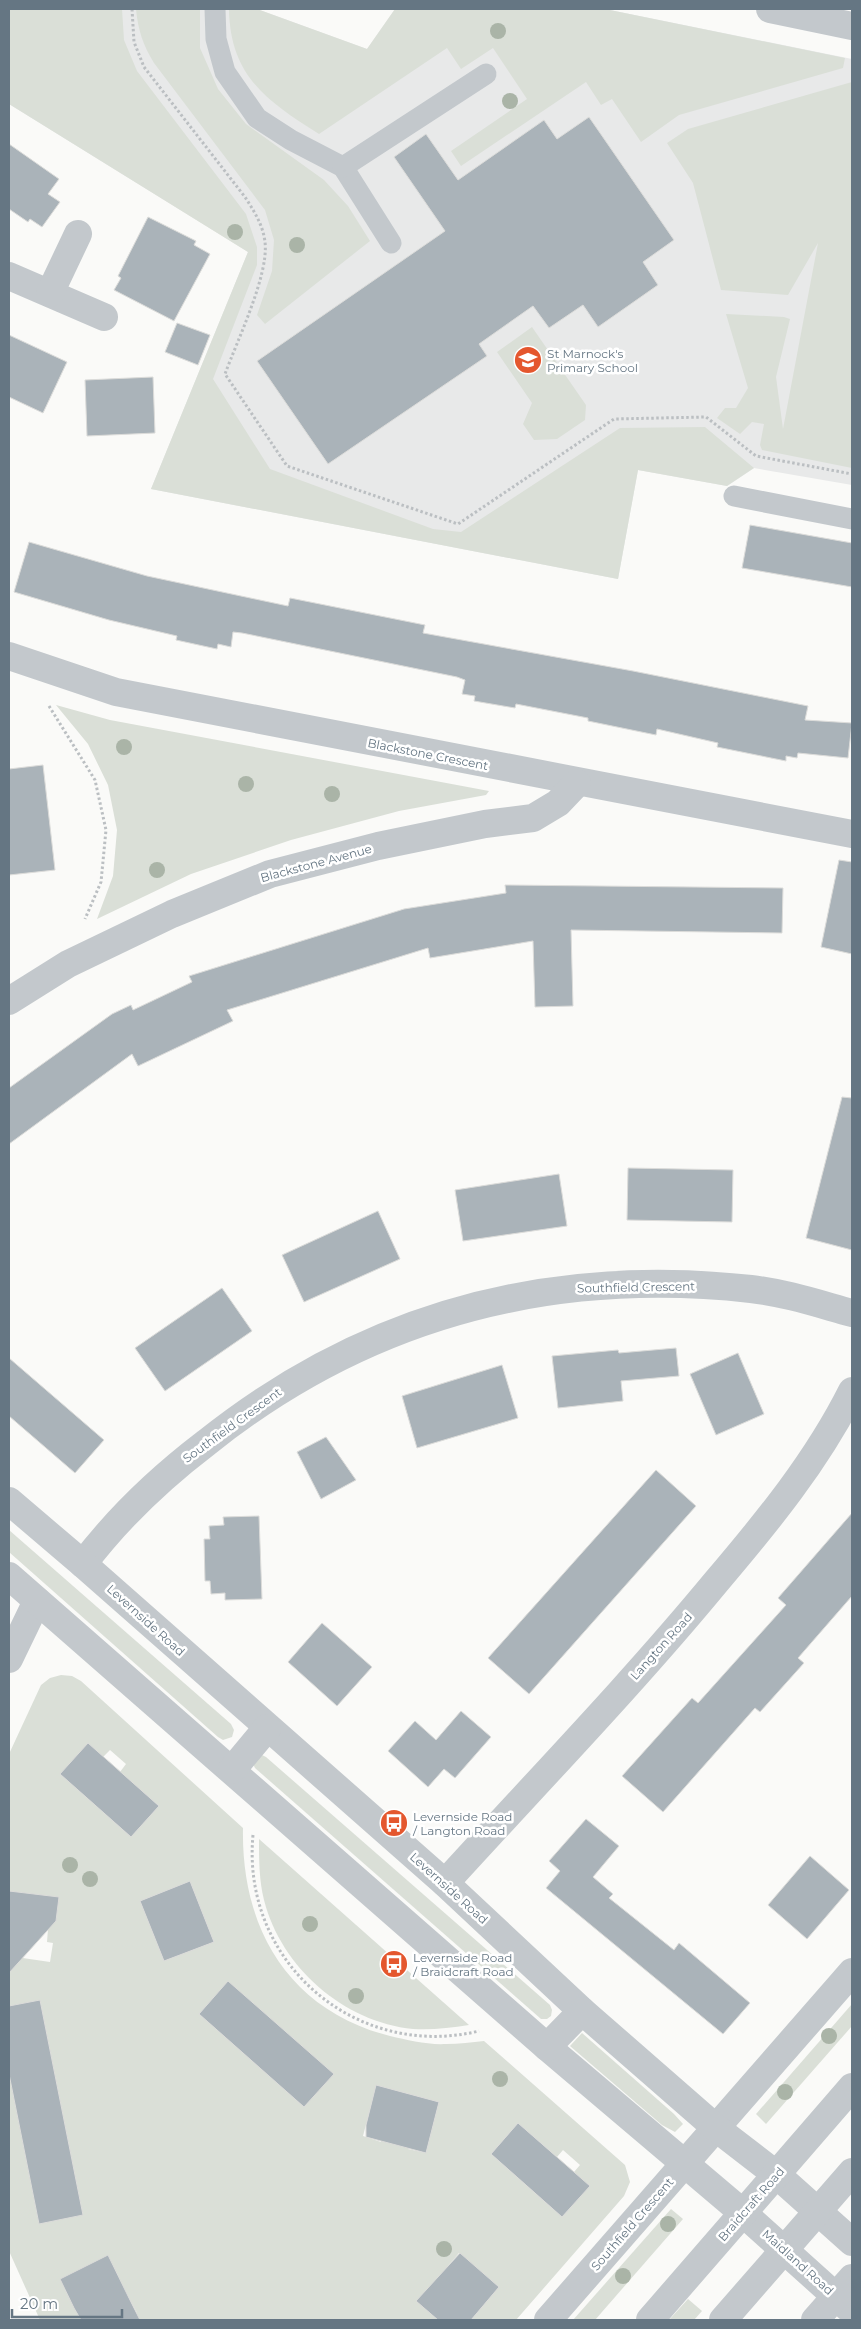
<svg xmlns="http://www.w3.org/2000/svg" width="861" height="2329" font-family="Montserrat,sans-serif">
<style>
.built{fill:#e8e9e9}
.green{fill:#dadfd7;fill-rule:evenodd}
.building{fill:#aab3b9;stroke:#dcdcda}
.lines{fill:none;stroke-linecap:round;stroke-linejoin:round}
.path{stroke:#bbbfc2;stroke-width:3;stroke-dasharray:2.5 2.5;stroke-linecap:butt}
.service{stroke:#c3c8cc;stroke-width:21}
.minor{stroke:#c3c8cc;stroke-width:28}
.tertiary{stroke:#c3c8cc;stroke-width:28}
.tree{fill:#aab4a7}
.labels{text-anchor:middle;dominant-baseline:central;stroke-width:5;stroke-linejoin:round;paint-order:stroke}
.poi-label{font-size:12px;fill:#657683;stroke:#fff;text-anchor:start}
.street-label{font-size:12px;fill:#657683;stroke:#fff}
</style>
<rect width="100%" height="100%" fill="#fafaf8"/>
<polygon class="built" points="9,9 257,9 367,49 395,9 605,9 852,59 852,485 754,468 727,486 638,470 618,579 151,489 248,252 9,104"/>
<g class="green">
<polygon points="9,9 122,9 124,40 137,71 246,214 257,247 257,265 213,379 270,469 433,529 461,532 620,428 705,427 754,468 727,486 638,470 618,579 151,489 248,252 9,104"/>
<path d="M136,9h64v39l18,41 28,35 78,56 24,26 22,35 -105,83 -8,-9 15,-44 2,-31 -9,-30 -111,-147c-11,-18 -16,-33 -18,-54z"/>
<path d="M229,9h28l110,40 28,-40h210l240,49 -2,10 -164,47 -38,27 -29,-43 -11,6 -15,-23 -125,84 -10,-15 76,-52 -34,-51 -32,21 -14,-21 -128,86c-52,-33 -89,-58 -90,-125z"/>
<polygon points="852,82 852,468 762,450 760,445 764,424 752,422 740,434 717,418 725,408 736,408 748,388 726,314 784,317 790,319 776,377 783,429 818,243 788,295 721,290 693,183 667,143 688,129"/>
<polygon points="532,327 586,405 585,420 557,439 534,440 523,424 532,403 497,352"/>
<polygon points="56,705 110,720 489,791 486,795 399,811 291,840 191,874 97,919 113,876 117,830 108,785 88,744"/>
<polygon points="9,1530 231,1724 234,1730 232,1737 223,1740 218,1737 9,1552"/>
<path d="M61,1675l11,1 9,5 162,147c-2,101 46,182 147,208 18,4 37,9 56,8 13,0 26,-2 38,-3l141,124 5,17 -6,14 -108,124h-45l28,-33 -40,-34 -12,14 5,5 -36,29 22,19h-315l14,-7 -9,-17 -53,13 6,11h-41l-31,-69v-295l41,6 3,-19 -6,-1 1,-13 -39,-5v-170l32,-69 9,-7zM110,1750l16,14 -6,8 39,34 -28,31 -71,-63 43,-17zM190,1881l24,61 -50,19 -24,-60zM228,1982l105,92 -29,33 -105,-93zM376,2085l63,17 -13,51 -18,-4 1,-7 -26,-7 -2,7 -18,-6zM518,2123l39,34 6,-7 17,15 -6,7 15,14 -27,31 -71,-63z"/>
<polygon points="262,1755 266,1757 550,2005 552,2010 551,2016 547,2019 541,2019 255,1768 253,1764"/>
<path d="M259,1839l210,186c-19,3 -37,5 -56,4 -70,-7 -132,-62 -149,-129 -5,-20 -5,-40 -5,-61z"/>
<polygon points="852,2004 852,2026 766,2124 756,2114"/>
<polygon points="582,2033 674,2114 683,2124 675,2132 662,2125 570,2046"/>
<polygon points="671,2209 683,2219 595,2320 573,2320"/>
<polygon points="688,2299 702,2311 694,2320 669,2320"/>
</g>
<g class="building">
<polygon points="589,117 674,240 643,262 658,285 598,327 583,305 549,328 533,306 479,344 487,356 328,464 257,361 445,231 394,157 426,134 458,180 544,120 557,139"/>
<polygon points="9,144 59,179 48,194 60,202 42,227 30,219 28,222 9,209"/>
<polygon points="148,217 196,241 194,245 210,254 174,321 114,290 121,278 118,276"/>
<polygon points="177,323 210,335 198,365 165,352"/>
<polygon points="9,335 67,362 43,413 9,397"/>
<polygon points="153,377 155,433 87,436 85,380"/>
<polygon points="750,525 852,543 852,587 742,568"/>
<polygon points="29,542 147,576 208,589 288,606 290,598 425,625 423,633 633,671 808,706 805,720 852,723 848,758 798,753 797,758 786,756 786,761 717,747 718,743 657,729 656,735 588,721 588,718 516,704 515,708 474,701 475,696 462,694 465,680 457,677 242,633 233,632 231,647 218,644 217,649 176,640 177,636 109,620 14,592"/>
<polygon points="43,765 55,870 9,875 9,769"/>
<polygon points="839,860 852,862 852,954 821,947"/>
<polygon points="505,885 783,888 782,933 571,930 573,1006 535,1007 533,941 430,958 428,948 227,1010 233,1021 138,1066 132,1054 9,1144 9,1088 112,1014 131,1005 133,1010 192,982 189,976 404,909 506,893"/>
<polygon points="842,1097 852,1098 852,1250 806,1238"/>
<polygon points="628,1168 733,1170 732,1222 627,1220"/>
<polygon points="559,1174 567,1226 463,1241 455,1190"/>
<polygon points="378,1211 400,1259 304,1302 282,1255"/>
<polygon points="222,1288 252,1331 165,1391 135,1348"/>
<polygon points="676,1348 679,1376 621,1381 623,1401 558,1408 552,1356 618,1350 619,1353"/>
<polygon points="738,1353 764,1414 716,1435 690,1374"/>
<polygon points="9,1358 104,1440 75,1473 9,1416"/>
<polygon points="502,1365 518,1418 417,1448 402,1396"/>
<polygon points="326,1437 356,1480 321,1499 297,1452"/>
<polygon points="656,1470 696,1506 529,1694 488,1658"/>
<polygon points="852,1513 852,1596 798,1658 804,1663 760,1712 755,1708 663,1812 622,1776 692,1698 698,1703 786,1605 778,1598"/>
<polygon points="259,1516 262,1599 225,1600 225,1593 211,1594 210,1581 205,1581 204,1539 210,1539 209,1526 224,1525 223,1517"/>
<polygon points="322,1623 372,1667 337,1706 288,1662"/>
<polygon points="461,1711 491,1737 455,1778 444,1769 428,1787 388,1751 415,1721 436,1740"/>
<polygon points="88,1743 159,1806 131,1837 60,1774"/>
<polygon points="586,1819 619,1846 593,1877 613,1894 609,1898 674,1950 679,1943 750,2003 723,2034 546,1888 560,1871 549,1861"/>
<polygon points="810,1856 849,1890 807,1939 768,1905"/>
<polygon points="190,1881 214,1942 164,1961 140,1901"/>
<polygon points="9,1891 59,1897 56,1921 9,1973"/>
<polygon points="228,1981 334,2074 304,2107 199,2014"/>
<polygon points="40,2000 83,2215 39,2224 9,2074 9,2006"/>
<polygon points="376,2085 439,2102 426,2153 366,2137 366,2125"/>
<polygon points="518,2123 590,2186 562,2217 491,2154"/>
<polygon points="460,2253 499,2287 471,2320 438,2320 416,2301"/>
<polygon points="108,2255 128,2296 140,2320 81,2320 74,2308 60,2279"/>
</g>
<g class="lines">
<g class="path">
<path d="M132,9l2,33 10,25 101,130c9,14 18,28 20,45 4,33 -28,99 -40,132l62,92 171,58 156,-105 92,-2 50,39 96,18"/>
<polyline points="49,706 95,780 106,830 101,882 85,919"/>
<path d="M253,1835c-12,127 103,226 226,196"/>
</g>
<g class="service">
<polyline points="215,9 216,39 225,72 257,118 291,140 343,167 391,243"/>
<polyline points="343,167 486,74"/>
<polyline points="734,496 852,519"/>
</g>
<g class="minor">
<polyline points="770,9 852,26"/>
<polyline points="9,276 104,317"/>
<polyline points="50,293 78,234"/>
<polyline points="9,656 116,692 852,834"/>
<polyline points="9,1001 68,964 172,914 270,874 378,846 485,824 533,818 558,803 577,783"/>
<path d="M83,1564c35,-46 77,-86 123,-121 160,-128 343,-176 545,-154 35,4 68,15 101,24"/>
<polyline points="9,1659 37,1601"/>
<path d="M445,1883c91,-100 185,-197 271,-301 51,-60 101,-121 136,-191"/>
<polyline points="777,2175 852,2242"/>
<polyline points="743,2213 852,2311"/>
<polyline points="548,2320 852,1972"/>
<polyline points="815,2320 852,2278"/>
</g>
<g class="tertiary">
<polyline points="9,1501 83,1564 445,1883 582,2011 716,2128 777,2175"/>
<polyline points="9,1576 547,2047 743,2213"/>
<polyline points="232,1770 267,1728"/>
<polyline points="547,2047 582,2011"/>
<polyline points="650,2320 852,2087"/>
<polyline points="723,2320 852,2172"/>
</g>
</g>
<g class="tree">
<circle cx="498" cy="31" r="8"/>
<circle cx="510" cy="101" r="8"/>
<circle cx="235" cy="232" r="8"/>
<circle cx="297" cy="245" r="8"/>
<circle cx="124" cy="747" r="8"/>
<circle cx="246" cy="784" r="8"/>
<circle cx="332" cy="794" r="8"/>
<circle cx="157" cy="870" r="8"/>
<circle cx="70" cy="1865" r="8"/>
<circle cx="90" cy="1879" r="8"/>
<circle cx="310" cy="1924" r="8"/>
<circle cx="356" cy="1996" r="8"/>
<circle cx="829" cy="2036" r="8"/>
<circle cx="500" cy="2079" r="8"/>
<circle cx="785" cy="2092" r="8"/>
<circle cx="668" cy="2224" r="8"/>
<circle cx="444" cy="2249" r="8"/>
<circle cx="623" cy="2276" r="8"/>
</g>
<defs>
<symbol id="school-disc" viewBox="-11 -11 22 22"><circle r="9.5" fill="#e4572e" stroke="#fff"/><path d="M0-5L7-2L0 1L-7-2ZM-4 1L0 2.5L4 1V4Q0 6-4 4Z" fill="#fff"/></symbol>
<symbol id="bus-disc" viewBox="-11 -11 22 22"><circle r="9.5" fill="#e4572e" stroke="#fff"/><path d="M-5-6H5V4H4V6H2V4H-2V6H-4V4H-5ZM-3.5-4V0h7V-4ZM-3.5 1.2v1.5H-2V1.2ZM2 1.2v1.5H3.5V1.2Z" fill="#fff"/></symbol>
</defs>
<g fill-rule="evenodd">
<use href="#school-disc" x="512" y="344" width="32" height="32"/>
<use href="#bus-disc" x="378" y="1807" width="32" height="32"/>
<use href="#bus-disc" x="378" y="1948" width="32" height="32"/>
</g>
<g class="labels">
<g class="poi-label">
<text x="547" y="353">St Marnock's<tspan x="547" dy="14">Primary School</tspan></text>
<text x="413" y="1816">Levernside Road<tspan x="413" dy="14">/ Langton Road</tspan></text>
<text x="413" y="1957">Levernside Road<tspan x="413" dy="14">/ Braidcraft Road</tspan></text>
</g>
<g class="street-label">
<text transform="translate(428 754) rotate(11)">Blackstone Crescent</text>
<text transform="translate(316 863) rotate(-15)">Blackstone Avenue</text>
<text transform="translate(636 1287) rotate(-1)">Southfield Crescent</text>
<text transform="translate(232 1425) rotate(-36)">Southfield Crescent</text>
<text transform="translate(146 1620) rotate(42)">Levernside Road</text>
<text transform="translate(661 1646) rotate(-48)">Langton Road</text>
<text transform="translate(449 1888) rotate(42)">Levernside Road</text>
<text transform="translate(751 2204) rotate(-49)">Braidcraft Road</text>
<text transform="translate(632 2224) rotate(-49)">Southfield Crescent</text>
<text transform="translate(798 2262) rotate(42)">Maidland Road</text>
</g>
</g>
<rect width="861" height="2329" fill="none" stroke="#657683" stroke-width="20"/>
<path d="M12 2309v8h110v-8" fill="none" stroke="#657683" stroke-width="2.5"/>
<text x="20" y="2309" font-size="15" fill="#657683" stroke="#ffffff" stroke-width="4" paint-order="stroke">20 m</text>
</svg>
